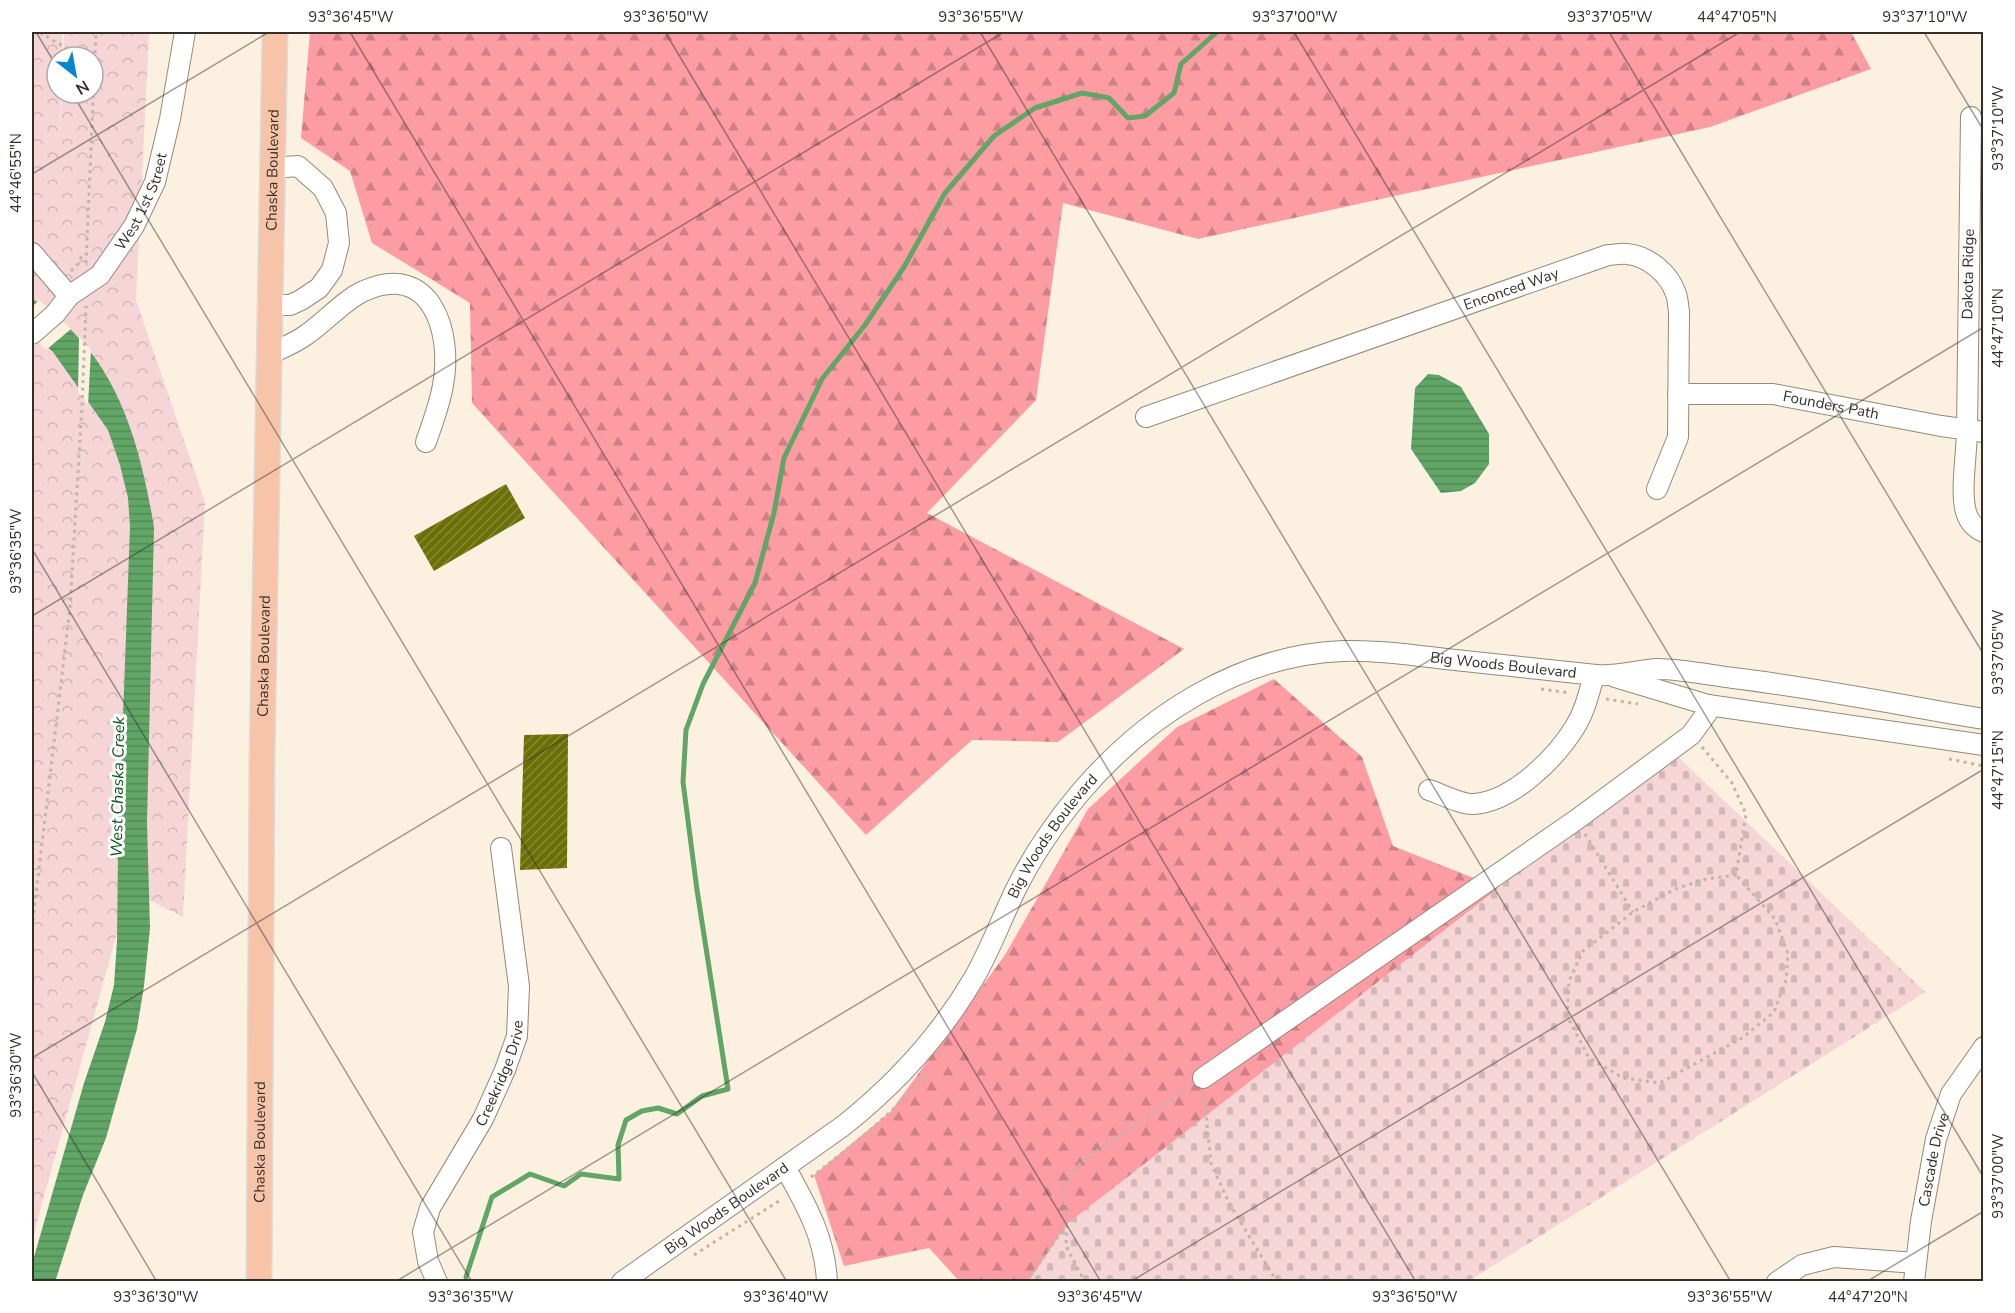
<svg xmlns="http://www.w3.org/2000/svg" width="2015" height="1313" font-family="'Nunito Sans',sans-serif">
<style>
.forest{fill:url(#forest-firs)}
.cemetery{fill:url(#cemetery-stones)}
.park{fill:url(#park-crowns)}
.water{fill:url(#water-rules)}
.pier{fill:#fcf1e0}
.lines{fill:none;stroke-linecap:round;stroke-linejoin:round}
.stream{stroke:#61a667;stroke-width:5}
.building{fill:url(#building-hatch)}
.minor-casing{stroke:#948a7b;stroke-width:22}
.major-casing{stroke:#dadad8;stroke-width:27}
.path{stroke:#beb6a8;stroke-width:3;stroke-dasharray:3 4.5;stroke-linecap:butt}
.minor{stroke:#fff;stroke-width:20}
.major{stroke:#f7c4aa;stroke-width:24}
.ticks{fill:none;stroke:#332f28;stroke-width:1.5;stroke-opacity:0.45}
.labels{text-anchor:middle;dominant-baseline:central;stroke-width:6;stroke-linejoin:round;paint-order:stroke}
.street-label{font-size:15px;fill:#332f28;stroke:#fff}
.water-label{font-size:16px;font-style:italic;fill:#07561a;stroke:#fff}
.neatline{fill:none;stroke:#332f28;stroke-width:2}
.ticks-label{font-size:15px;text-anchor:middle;fill:#332f28}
</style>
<defs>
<pattern id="forest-firs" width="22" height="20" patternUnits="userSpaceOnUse" patternTransform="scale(1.5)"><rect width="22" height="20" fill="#fd9ca3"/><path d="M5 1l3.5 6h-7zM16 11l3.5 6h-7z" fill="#cd8085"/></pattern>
<pattern id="cemetery-stones" width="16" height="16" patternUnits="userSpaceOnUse" patternTransform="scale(1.5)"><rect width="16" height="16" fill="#f5d5d6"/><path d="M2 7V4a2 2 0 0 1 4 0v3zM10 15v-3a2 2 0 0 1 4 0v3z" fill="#d2b7b8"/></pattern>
<pattern id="park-crowns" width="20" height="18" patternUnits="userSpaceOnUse" patternTransform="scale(1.5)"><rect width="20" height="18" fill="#f5d5d6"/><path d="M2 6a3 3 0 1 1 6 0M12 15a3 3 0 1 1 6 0" fill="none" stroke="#d2b7b8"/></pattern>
<pattern id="water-rules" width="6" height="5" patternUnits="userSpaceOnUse" patternTransform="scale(1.5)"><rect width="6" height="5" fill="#61a667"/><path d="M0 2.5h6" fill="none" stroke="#518855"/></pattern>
<pattern id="building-hatch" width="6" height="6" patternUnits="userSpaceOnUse" patternTransform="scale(1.5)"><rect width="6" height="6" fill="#6a7004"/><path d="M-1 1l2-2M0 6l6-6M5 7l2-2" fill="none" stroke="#84883c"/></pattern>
</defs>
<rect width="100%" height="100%" fill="#fcf1e0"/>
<g class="forest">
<polygon points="310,32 1851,32 1871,69 1710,127 1198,239 1063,203 1036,400 927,513 1184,649 1058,742 972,740 866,835 472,403 470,303 372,243 350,171 301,138"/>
<polygon points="1274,679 1362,757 1393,846 1499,888 1035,1281 959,1281 929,1248 844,1266 814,1175 891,1111 1005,955 1088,809 1177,727"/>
</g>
<polygon class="cemetery" points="1673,752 1925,992 1469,1281 1028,1282 1067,1224"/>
<polygon class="park" points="32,32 62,32 62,57 57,57 57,93 61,93 60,142 62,93 93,93 93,57 63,57 64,32 149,32 136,300 205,502 183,917 129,890 32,1240"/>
<g class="water">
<path d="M32,298c12,10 27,21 39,32 53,51 71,127 83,197l-7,296 3,105 -6,58 -7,43 -31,109 -23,57 -28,87 -23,-1v-17l52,-181 21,-61 9,-37 3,-44 1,-89 12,-325 -2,-29 -8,-33 -12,-35 -55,-78 -21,-20z"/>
<polygon points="1428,374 1439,375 1461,387 1489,434 1489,464 1475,483 1461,491 1441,493 1411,449 1415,388"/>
</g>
<g class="pier">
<polygon points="39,300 71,329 46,350 32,336 32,307"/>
<polygon points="79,336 91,350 88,405 78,392"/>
</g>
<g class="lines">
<polyline class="stream" points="466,1277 492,1197 530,1174 564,1186 581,1174 619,1179 618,1145 626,1120 642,1111 658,1108 677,1114 702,1096 728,1089 697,890 683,782 686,730 703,684 755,583 774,513 784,458 822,379 865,325 904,267 945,193 994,136 1035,108 1082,93 1109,98 1128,118 1145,116 1174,93 1181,64 1217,32"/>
</g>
<g class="building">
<polygon points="506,484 525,518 434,571 414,536"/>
<polygon points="568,734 567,868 520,870 524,735"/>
</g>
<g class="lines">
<defs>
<g id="minor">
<path d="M1971,117c-2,105 -3,209 -4,313 0,23 -7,61 -1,82 3,10 8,16 18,20"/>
<polyline points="32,253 69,296"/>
<polyline points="271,305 290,305 301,300 319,288 332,270 339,243 336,213 323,188 298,166 273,168"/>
<path id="s1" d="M32,334l23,-20 14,-18 31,-21 34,-49 21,-44 15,-63 15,-87"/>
<path d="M270,354c12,-6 25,-11 36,-19 18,-12 39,-36 58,-44 67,-30 89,41 79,94 -3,19 -11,39 -17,57"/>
<path id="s2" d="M1678,394h95l168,32 43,6"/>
<path id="s3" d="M1146,417l462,-162c6,0 13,-2 19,-1 21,2 42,19 49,40 2,5 2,12 3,18l-1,125 -21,52"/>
<polyline points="1615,677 1708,705 1984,745"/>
<path d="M1429,790c12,4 33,15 45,14 39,-3 81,-45 101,-77 10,-16 14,-34 19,-52"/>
<polyline points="1203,1078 1576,820 1691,735 1707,713 1708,705"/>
<path d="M785,1167c21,38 40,70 42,115"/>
<path id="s4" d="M437,1282l-9,-21 -5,-29 7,-24 53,-89 22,-49 12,-34 2,-50 -18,-138"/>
<path id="s5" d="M622,1282l221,-156c53,-42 97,-90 131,-148 16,-28 27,-58 41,-87 17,-35 39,-67 64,-97 66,-78 160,-139 264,-143 35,-1 69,4 103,8 50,5 100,11 150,16 22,2 41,-5 62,-6 22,0 52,6 75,9 84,10 167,27 251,41"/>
<polyline points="1777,1282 1802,1265 1834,1257 1916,1263"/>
<path id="s6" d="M1914,1282l7,-61 15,-82 15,-45 33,-47"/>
</g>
<g id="major">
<path id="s7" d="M259,1282l3,-525 13,-725"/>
</g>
</defs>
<use href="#minor" class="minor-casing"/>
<use href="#major" class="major-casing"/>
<g class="path">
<polyline points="40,32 54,41 84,57"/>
<polyline points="86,263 96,32"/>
<polyline points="71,271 78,264 83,253"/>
<polyline points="1541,689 1570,693"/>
<polyline points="1606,699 1638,704"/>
<polyline points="1702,747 1732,783 1746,814 1736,875 1706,879 1675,889 1633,912 1583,951 1569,981 1567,1016 1589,1058 1623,1078 1660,1083 1742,1038 1774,1012 1786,980 1788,954 1775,919 1736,875"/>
<polyline points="1949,759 1984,766"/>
<polyline points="1585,834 1633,912"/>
<polyline points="32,928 70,607 82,406 86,306"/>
<polyline points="1204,1095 1211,1163 1229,1203 1277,1282"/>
<path d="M811,1177c41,-31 82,-64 116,-103"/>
<polyline points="1067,1225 1066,1246 1085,1282"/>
<polyline points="694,1255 782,1199"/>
<polyline points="1026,1282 1067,1224 1063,1188 1072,1172 1084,1160 1189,1087"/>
</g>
<use href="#minor" class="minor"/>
<use href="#major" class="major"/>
</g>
<path class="ticks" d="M36,32l21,35M350,32l751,1250M665,32l751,1250M980,32l751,1250M1294,32l690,1146M1609,32l375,623M1924,32l60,99M72,93l715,1189M32,174l237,-142M32,549l440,733M32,616l972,-584M32,1058l1708,-1026M32,1072l125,210M395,1282l1589,-955M1130,1282l854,-513M1866,1282l118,-71"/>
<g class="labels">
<g class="street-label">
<text stroke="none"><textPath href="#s7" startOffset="1112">Chaska Boulevard</textPath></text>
<text stroke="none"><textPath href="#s1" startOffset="176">West 1st Street</textPath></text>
<text transform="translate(1968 274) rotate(-89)">Dakota Ridge</text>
<text stroke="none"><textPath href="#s3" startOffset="387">Enconced Way</textPath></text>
<text stroke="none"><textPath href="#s2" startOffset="154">Founders Path</textPath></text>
<text stroke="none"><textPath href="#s7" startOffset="626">Chaska Boulevard</textPath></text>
<text stroke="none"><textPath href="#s5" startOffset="1152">Big Woods Boulevard</textPath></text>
<text stroke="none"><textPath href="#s5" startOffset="632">Big Woods Boulevard</textPath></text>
<text stroke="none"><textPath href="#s4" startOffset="230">Creekridge Drive</textPath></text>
<text stroke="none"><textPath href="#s7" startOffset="140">Chaska Boulevard</textPath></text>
<text stroke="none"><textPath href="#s6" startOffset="124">Cascade Drive</textPath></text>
<text stroke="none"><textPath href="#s5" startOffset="128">Big Woods Boulevard</textPath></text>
</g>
<g class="water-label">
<text transform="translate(118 787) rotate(-89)">West Chaska Creek</text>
</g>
</g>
<rect width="2015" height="1313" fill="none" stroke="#ffffff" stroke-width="66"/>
<g transform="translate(75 75) rotate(149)"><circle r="28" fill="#ffffff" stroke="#adaca9" stroke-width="1.5"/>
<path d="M0-4.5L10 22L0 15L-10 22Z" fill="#0985cd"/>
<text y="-9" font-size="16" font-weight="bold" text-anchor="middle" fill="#332f28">N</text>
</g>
<rect x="33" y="33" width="1949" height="1247" class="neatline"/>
<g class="ticks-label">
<text x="351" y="22">93°36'45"W</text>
<text x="666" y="22">93°36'50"W</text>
<text x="981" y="22">93°36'55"W</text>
<text x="1295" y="22">93°37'00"W</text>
<text x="1610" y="22">93°37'05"W</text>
<text x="1737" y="22">44°47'05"N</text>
<text x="1925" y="22">93°37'10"W</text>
<text transform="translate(1998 128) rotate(-90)" y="5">93°37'10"W</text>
<text transform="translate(16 173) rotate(-90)" y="5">44°46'55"N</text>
<text transform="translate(1998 328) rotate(-90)" y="5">44°47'10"N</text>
<text transform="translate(16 551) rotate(-90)" y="5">93°36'35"W</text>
<text transform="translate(1998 652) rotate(-90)" y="5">93°37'05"W</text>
<text transform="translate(1998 770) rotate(-90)" y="5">44°47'15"N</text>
<text transform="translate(16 1075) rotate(-90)" y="5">93°36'30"W</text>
<text transform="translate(1998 1176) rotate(-90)" y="5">93°37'00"W</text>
<text x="156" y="1302">93°36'30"W</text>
<text x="471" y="1302">93°36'35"W</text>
<text x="786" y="1302">93°36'40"W</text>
<text x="1100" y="1302">93°36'45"W</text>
<text x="1415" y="1302">93°36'50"W</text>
<text x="1730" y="1302">93°36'55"W</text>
<text x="1868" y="1302">44°47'20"N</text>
</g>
</svg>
